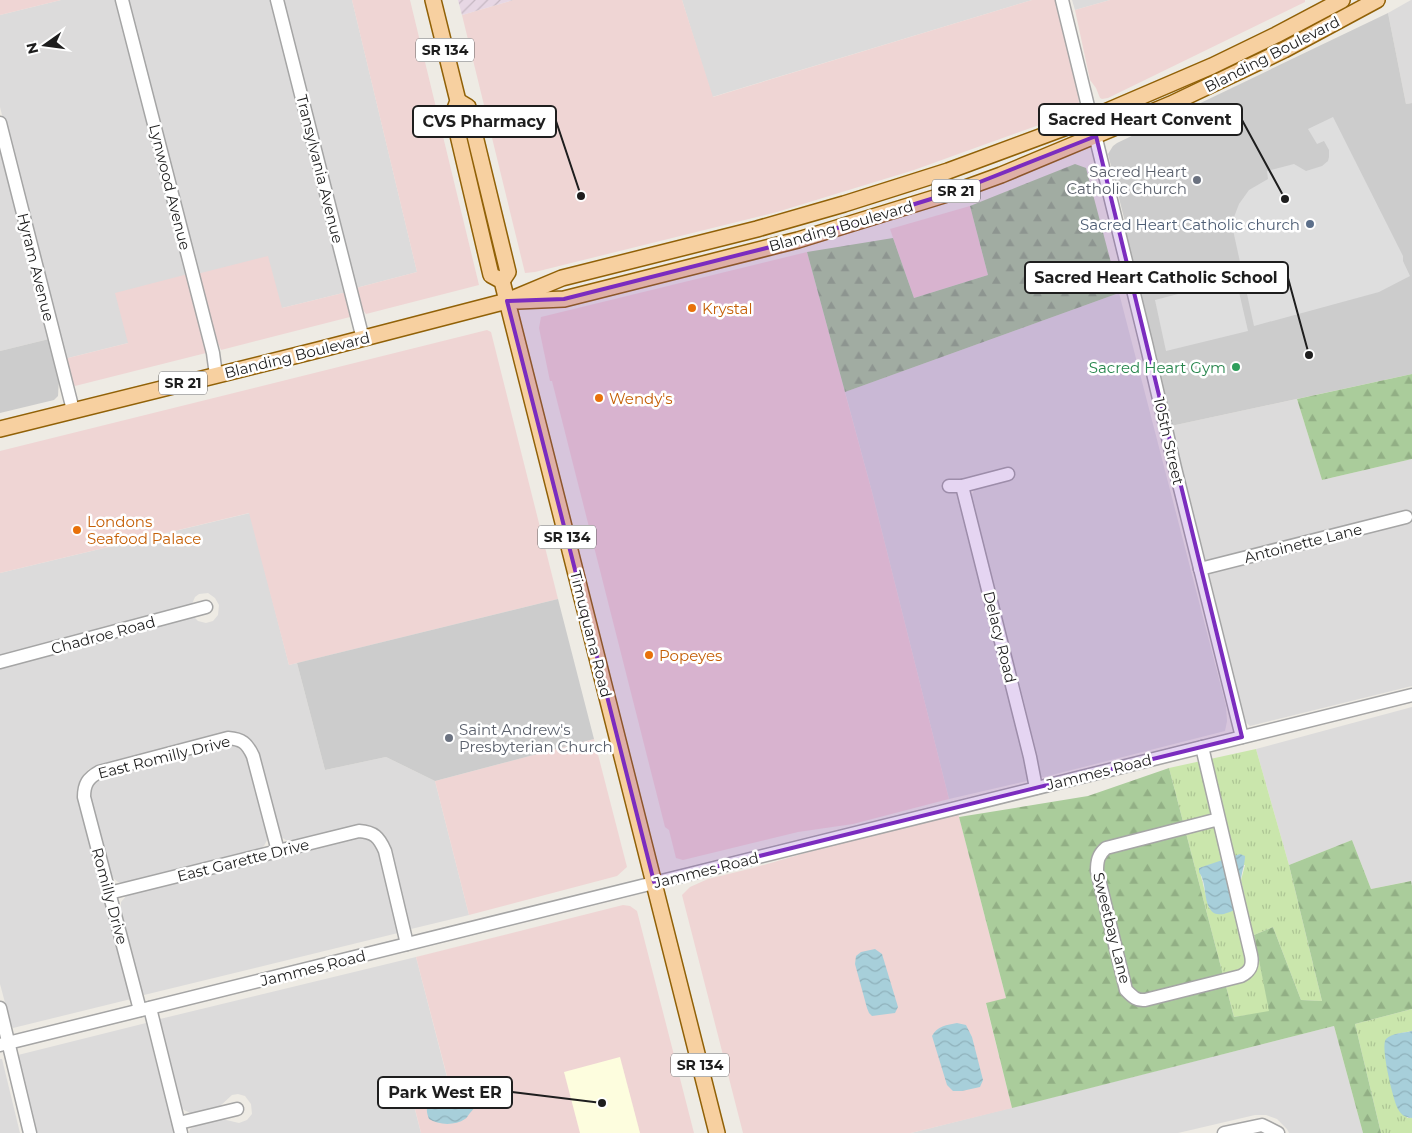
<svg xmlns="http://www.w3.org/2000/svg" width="1412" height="1133" font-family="Montserrat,sans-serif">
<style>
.residential{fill:#dcdbdb}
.commercial{fill:#efd5d4}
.industrial{fill:url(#industrial-furrows)}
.education{fill:#fdfdde}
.religious{fill:#ccc}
.grass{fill:url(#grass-tufts);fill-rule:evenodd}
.forest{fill:url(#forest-firs)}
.parking{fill:#dedede}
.water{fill:url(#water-waves)}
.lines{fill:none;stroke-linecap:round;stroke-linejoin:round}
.minor-casing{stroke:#a5a5a5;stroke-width:15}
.major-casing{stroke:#916107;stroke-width:18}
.minor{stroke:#fff;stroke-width:12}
.major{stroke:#f7d0a0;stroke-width:15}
.marked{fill:#7b2cbf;fill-opacity:0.2;stroke:#7b2cbf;stroke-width:4;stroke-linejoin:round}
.worship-dot{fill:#6b7280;stroke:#fff;stroke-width:2}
.service-dot{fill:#5c6f8a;stroke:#fff;stroke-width:2}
.food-dot{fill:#e8710a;stroke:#fff;stroke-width:2}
.leisure-dot{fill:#2e9e5b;stroke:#fff;stroke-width:2}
.labels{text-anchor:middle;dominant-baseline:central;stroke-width:5;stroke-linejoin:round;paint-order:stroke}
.shield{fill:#fff;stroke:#626262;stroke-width:1}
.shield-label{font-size:14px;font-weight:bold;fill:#1e1e1e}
.street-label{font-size:15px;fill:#1e1e1e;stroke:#fff}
.worship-label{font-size:15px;fill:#5b616d;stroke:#fff;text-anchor:end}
.service-label{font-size:15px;fill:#4e5e75;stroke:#fff;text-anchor:end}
.food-label{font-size:15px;fill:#c56008;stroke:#fff;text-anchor:start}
.leisure-label{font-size:15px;fill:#27864d;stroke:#fff;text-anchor:end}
.leader{fill:none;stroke:#1e1e1e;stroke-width:2}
.callout-dot{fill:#1e1e1e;stroke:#fff;stroke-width:2}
.callout{fill:#fff;stroke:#1e1e1e;stroke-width:2}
.callout-label{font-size:16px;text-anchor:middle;font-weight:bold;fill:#1e1e1e}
</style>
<defs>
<pattern id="industrial-furrows" width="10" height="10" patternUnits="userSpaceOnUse" patternTransform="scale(1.25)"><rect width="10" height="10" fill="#e7d7e4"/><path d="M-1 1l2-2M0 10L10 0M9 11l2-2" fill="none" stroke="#c6b8c3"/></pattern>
<pattern id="grass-tufts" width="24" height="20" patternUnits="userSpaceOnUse" patternTransform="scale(1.25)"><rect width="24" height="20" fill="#cae6ac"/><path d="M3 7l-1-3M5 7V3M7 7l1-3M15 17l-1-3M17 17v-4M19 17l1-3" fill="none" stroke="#adc594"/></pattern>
<pattern id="forest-firs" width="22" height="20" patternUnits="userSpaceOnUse" patternTransform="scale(1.25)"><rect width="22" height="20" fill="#aacc9b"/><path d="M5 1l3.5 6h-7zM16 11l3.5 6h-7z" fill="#92af85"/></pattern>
<pattern id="water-waves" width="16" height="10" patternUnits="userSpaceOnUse" patternTransform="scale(1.25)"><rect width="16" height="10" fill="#a7cfda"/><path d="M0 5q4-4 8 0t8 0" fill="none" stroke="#8fb1bb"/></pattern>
</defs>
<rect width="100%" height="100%" fill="#eeebe4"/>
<g class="residential">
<polygon points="61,0 119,0 188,274 128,343 64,359 0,107 0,15"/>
<polygon points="128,0 272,0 347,292 282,308 197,274"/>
<polygon points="284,0 352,0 417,272 356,288"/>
<polygon points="682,0 1032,0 712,97"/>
<polygon points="1072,0 1110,0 1075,10"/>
<polygon points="1411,0 1412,0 1412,103 1406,104 1388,13"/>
<polygon points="0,145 49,339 0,351"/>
<polygon points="1119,293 1226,706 1227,721 1225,731 1040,778 972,508 972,494 976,487 957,489 961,494 1029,778 1027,781 949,799 872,492 845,392"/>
<polygon points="1297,399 1322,480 1412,459 1412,686 1250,726 1242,719 1208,573 1217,569 1411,523 1408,512 1207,563 1203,560 1171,426"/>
<polygon points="250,513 289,665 297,663 325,770 386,757 435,781 469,915 411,929 409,926 389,843 383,834 373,827 362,824 293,841 286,840 281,837 278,830 256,748 251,740 242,734 234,733 220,734 89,769 83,775 79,784 78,795 131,999 13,1028 11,1025 0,984 0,668 194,617 198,621 206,623 213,621 218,615 219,605 215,598 208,593 199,594 195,597 191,606 0,657 0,573"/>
<polygon points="1412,707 1412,886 1410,881 1371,889 1352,840 1289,865 1256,749"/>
<polygon points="234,745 242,751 247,758 267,834 267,840 264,846 260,849 124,883 118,882 113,878 111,874 90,794 92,785 98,778 108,774 224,746"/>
<polygon points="357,837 365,837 370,838 379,850 398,933 144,995 142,991 121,909 121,902 127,895"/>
<polygon points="416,957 449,1085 411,1094 421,1133 189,1133 190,1129 197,1125 222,1119 239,1123 247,1120 252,1114 251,1104 245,1096 238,1094 232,1095 219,1107 192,1114 184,1110 180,1106 160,1023 160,1019"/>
<polygon points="146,1023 174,1133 36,1133 18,1055"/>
<polygon points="1334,1026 1363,1133 1289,1133 1287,1129 1277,1119 1266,1115 1255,1115 1178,1133 911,1133"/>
<polygon points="0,1059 2,1059 20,1133 0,1133"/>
</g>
<g class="commercial">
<polygon points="0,0 61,0 0,15"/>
<polygon points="352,0 410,0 479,285 366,314 363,310 356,288 417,272"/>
<polygon points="513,0 682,0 713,97 1032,0 1057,0 1077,84 1079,103 1078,111 914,170 777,212 535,272 525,273 462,15"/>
<polygon points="1110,0 1305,0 1305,2 1108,98 1102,99 1100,98 1096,88 1090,80 1075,10"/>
<polygon points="970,206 988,275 914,298 890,229"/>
<polygon points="807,252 872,492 949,799 853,824 798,832 683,860 676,858 669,830 665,827 552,381 550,381 539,328 541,317"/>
<polygon points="268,256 282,308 347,292 350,317 221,350 215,336 197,274"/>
<polygon points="188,274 206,343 206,353 75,386 70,377 64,359 128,343 115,293"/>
<polygon points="487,330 491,332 558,599 289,665 249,513 0,573 0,451"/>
<polygon points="594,739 627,867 617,876 469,915 435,781"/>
<polygon points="958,813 1006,998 986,1004 1012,1108 911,1133 743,1133 682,895 690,887 708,879 753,868 864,836"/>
<polygon points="623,905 630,906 637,911 694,1133 421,1133 411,1093 449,1084 416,957"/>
</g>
<polygon class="industrial" points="458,0 513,0 462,15"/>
<polygon class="education" points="620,1057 640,1133 580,1133 564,1072"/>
<g class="religious">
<polygon points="1388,13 1406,104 1412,103 1412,374 1171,426 1125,240 1125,222 1108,154 1113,146 1117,143"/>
<polygon points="49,339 59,378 58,396 54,400 0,413 0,351"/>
<polygon points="558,599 594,739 435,781 386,757 325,770 297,663"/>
</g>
<g class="grass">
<path d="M1256,749l33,116 33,136 -21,-1 -28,-73 -19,8 16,77 -36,5 -65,-249zM1214,864l31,1 -4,15 4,18 -36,10 -10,-40z"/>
<polygon points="1412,1009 1412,1031 1396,1034 1407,1118 1412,1118 1412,1133 1381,1133 1355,1024"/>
</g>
<g class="forest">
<polygon points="1075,164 1086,168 1119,293 845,392 807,252 893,238 914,298 988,275 970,206"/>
<polygon points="1412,374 1412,459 1322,480 1297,399"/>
<polygon points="1169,768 1234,1017 1269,1011 1254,935 1273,927 1301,1000 1322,1001 1289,865 1352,840 1371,889 1411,881 1412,886 1412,1009 1355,1024 1381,1133 1363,1133 1334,1026 1012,1108 986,1003 1006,998 959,817 1088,796"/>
</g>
<g class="parking">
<polygon points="1333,117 1403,256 1403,261 1410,276 1379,292 1254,326 1233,230 1234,217 1239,204 1249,190 1268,179 1267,171 1294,164 1306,171 1322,166 1328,161 1329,157 1329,150 1324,141 1317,144 1308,129"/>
<polygon points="1236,279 1248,331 1166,351 1155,300"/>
</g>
<g class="water">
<path d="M1240,854l5,2c0,8 -3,15 -4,23 0,6 4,13 3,19 0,9 -13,14 -20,16 -6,1 -11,0 -14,-5 -7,-11 -3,-26 -11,-37v-4z"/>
<polygon points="875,949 882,954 898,1007 895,1013 872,1016 869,1013 867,1008 855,964 856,956 861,952"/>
<path d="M957,1023l9,2 6,12 11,43 -3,7 -18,4h-9l-6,-6 -15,-49c5,-10 15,-11 25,-13z"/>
<path d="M1412,1031v87c-7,0 -12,-4 -15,-11 -4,-9 -17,-61 -11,-68 6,-6 18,-6 26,-8z"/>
<path d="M469,1094l5,1c4,8 2,12 -4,18 -2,2 -3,5 -5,6 -10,7 -27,6 -36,0 -2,-6 -4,-11 1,-16z"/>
</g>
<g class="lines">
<defs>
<g id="minor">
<polyline points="122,0 213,353 216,375"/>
<polyline points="277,0 363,339"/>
<polyline points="1062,0 1146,343 1175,468 1242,737"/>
<polyline points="0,123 73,410"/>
<polyline points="949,486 962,486 1008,474"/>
<polyline points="962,486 1030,757 1036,788"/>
<polyline points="1200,569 1406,517"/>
<polyline points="0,662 206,607"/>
<path d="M1202,747l49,208c2,10 0,16 -10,21l-96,24c-9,1 -13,-4 -19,-10l-29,-119c0,-10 1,-16 9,-23l113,-29"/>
<path d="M109,893l250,-62c15,1 20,6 26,20l22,93"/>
<polyline points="0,1008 30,1133"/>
<polyline points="150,1008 181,1133"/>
<path d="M140,1010l-56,-213c0,-13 4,-19 15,-25l129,-34c14,1 19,5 25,18l25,95"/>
<polyline points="0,1045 1412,695"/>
<polyline points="179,1123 237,1109"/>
<polyline points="1224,1133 1262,1125 1278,1133"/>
</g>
<g id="major">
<polyline points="433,0 458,101 453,114 491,275 502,281 717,1133"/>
<polyline points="458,101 468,107 508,272 502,281"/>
<polyline points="518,301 564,299 707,263 798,240 957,191 1001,175 1171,104 1284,50 1377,0"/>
<polyline points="0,429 318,350 507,301 562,278 757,229 844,204 948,171 1091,118 1212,66 1276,35 1342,0"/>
</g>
</defs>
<use href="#minor" class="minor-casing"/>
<use href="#major" class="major-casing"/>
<use href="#minor" class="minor"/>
<use href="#major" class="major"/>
</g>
<path class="marked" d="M1096,136l146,601 -588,145 -147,-581 57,-2 234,-59 159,-49z"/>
<g class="worship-dot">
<circle cx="1197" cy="180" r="5"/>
<circle cx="449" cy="738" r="5"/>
</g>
<circle class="service-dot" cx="1310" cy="224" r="5"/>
<g class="food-dot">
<circle cx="692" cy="308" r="5"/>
<circle cx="599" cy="398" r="5"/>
<circle cx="77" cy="530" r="5"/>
<circle cx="649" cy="655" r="5"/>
</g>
<circle class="leisure-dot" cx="1236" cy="367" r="5"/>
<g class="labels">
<g class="shield">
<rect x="416" y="38.5" width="58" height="23" rx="4"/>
<rect x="932" y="179.5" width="48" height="23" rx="4"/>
<rect x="159" y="371.5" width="48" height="23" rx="4"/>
<rect x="538" y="525.5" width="58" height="23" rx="4"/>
<rect x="671" y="1053.5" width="58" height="23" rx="4"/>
</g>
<g class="shield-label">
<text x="445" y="50">SR 134</text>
<text x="956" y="191">SR 21</text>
<text x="183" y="383">SR 21</text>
<text x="567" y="537">SR 134</text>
<text x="700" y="1065">SR 134</text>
</g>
<g class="street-label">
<text transform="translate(1272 54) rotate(-27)">Blanding Boulevard</text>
<text transform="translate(320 169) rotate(76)">Transylvania Avenue</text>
<text transform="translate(170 187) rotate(76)">Lynwood Avenue</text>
<text transform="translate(841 226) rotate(-16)">Blanding Boulevard</text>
<text transform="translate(36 267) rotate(76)">Hyram Avenue</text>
<text transform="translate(297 355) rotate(-14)">Blanding Boulevard</text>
<text transform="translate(1169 441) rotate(77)">105th Street</text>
<text transform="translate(1303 543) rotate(-14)">Antoinette Lane</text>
<text transform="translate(591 634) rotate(76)">Timuquana Road</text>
<text transform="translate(103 635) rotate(-15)">Chadroe Road</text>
<text transform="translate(1000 637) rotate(76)">Delacy Road</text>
<text transform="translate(164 757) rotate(-14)">East Romilly Drive</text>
<text transform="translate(1099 772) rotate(-14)">Jammes Road</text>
<text transform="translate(243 860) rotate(-14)">East Garette Drive</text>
<text transform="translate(706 870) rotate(-14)">Jammes Road</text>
<text transform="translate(110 896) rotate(75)">Romilly Drive</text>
<text transform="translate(1112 928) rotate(76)">Sweetbay Lane</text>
<text transform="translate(313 968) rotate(-14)">Jammes Road</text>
</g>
<g class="worship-label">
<text x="1187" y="171">Sacred Heart<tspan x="1187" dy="17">Catholic Church</tspan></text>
<text x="459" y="729" text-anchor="start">Saint Andrew's<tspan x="459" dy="17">Presbyterian Church</tspan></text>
</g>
<g class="service-label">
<text x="1300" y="224">Sacred Heart Catholic church</text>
</g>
<g class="food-label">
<text x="702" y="308">Krystal</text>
<text x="609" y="398">Wendy's</text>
<text x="87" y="521">Londons<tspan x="87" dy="17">Seafood Palace</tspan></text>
<text x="659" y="655">Popeyes</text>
</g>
<g class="leisure-label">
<text x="1226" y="367">Sacred Heart Gym</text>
</g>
</g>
<path class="leader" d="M1285 199L1242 120M581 196L556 121M1309 355L1288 278M602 1103L512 1092"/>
<g class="callout-dot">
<circle cx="1285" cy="199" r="5"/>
<circle cx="581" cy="196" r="5"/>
<circle cx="1309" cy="355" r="5"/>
<circle cx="602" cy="1103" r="5"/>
</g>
<g class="callout">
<rect x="1039" y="104" width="203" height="31" rx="5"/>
<rect x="413" y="106" width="143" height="31" rx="5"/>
<rect x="1025" y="262" width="263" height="31" rx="5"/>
<rect x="378" y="1077" width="134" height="31" rx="5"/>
</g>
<g class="callout-label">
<text x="1140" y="125">Sacred Heart Convent</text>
<text x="484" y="127">CVS Pharmacy</text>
<text x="1156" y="283">Sacred Heart Catholic School</text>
<text x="445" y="1098">Park West ER</text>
</g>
<g transform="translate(45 45) rotate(256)" stroke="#ffffff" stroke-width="4" paint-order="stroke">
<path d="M0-4L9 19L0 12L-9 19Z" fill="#1e1e1e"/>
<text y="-8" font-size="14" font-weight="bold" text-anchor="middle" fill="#1e1e1e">N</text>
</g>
</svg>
